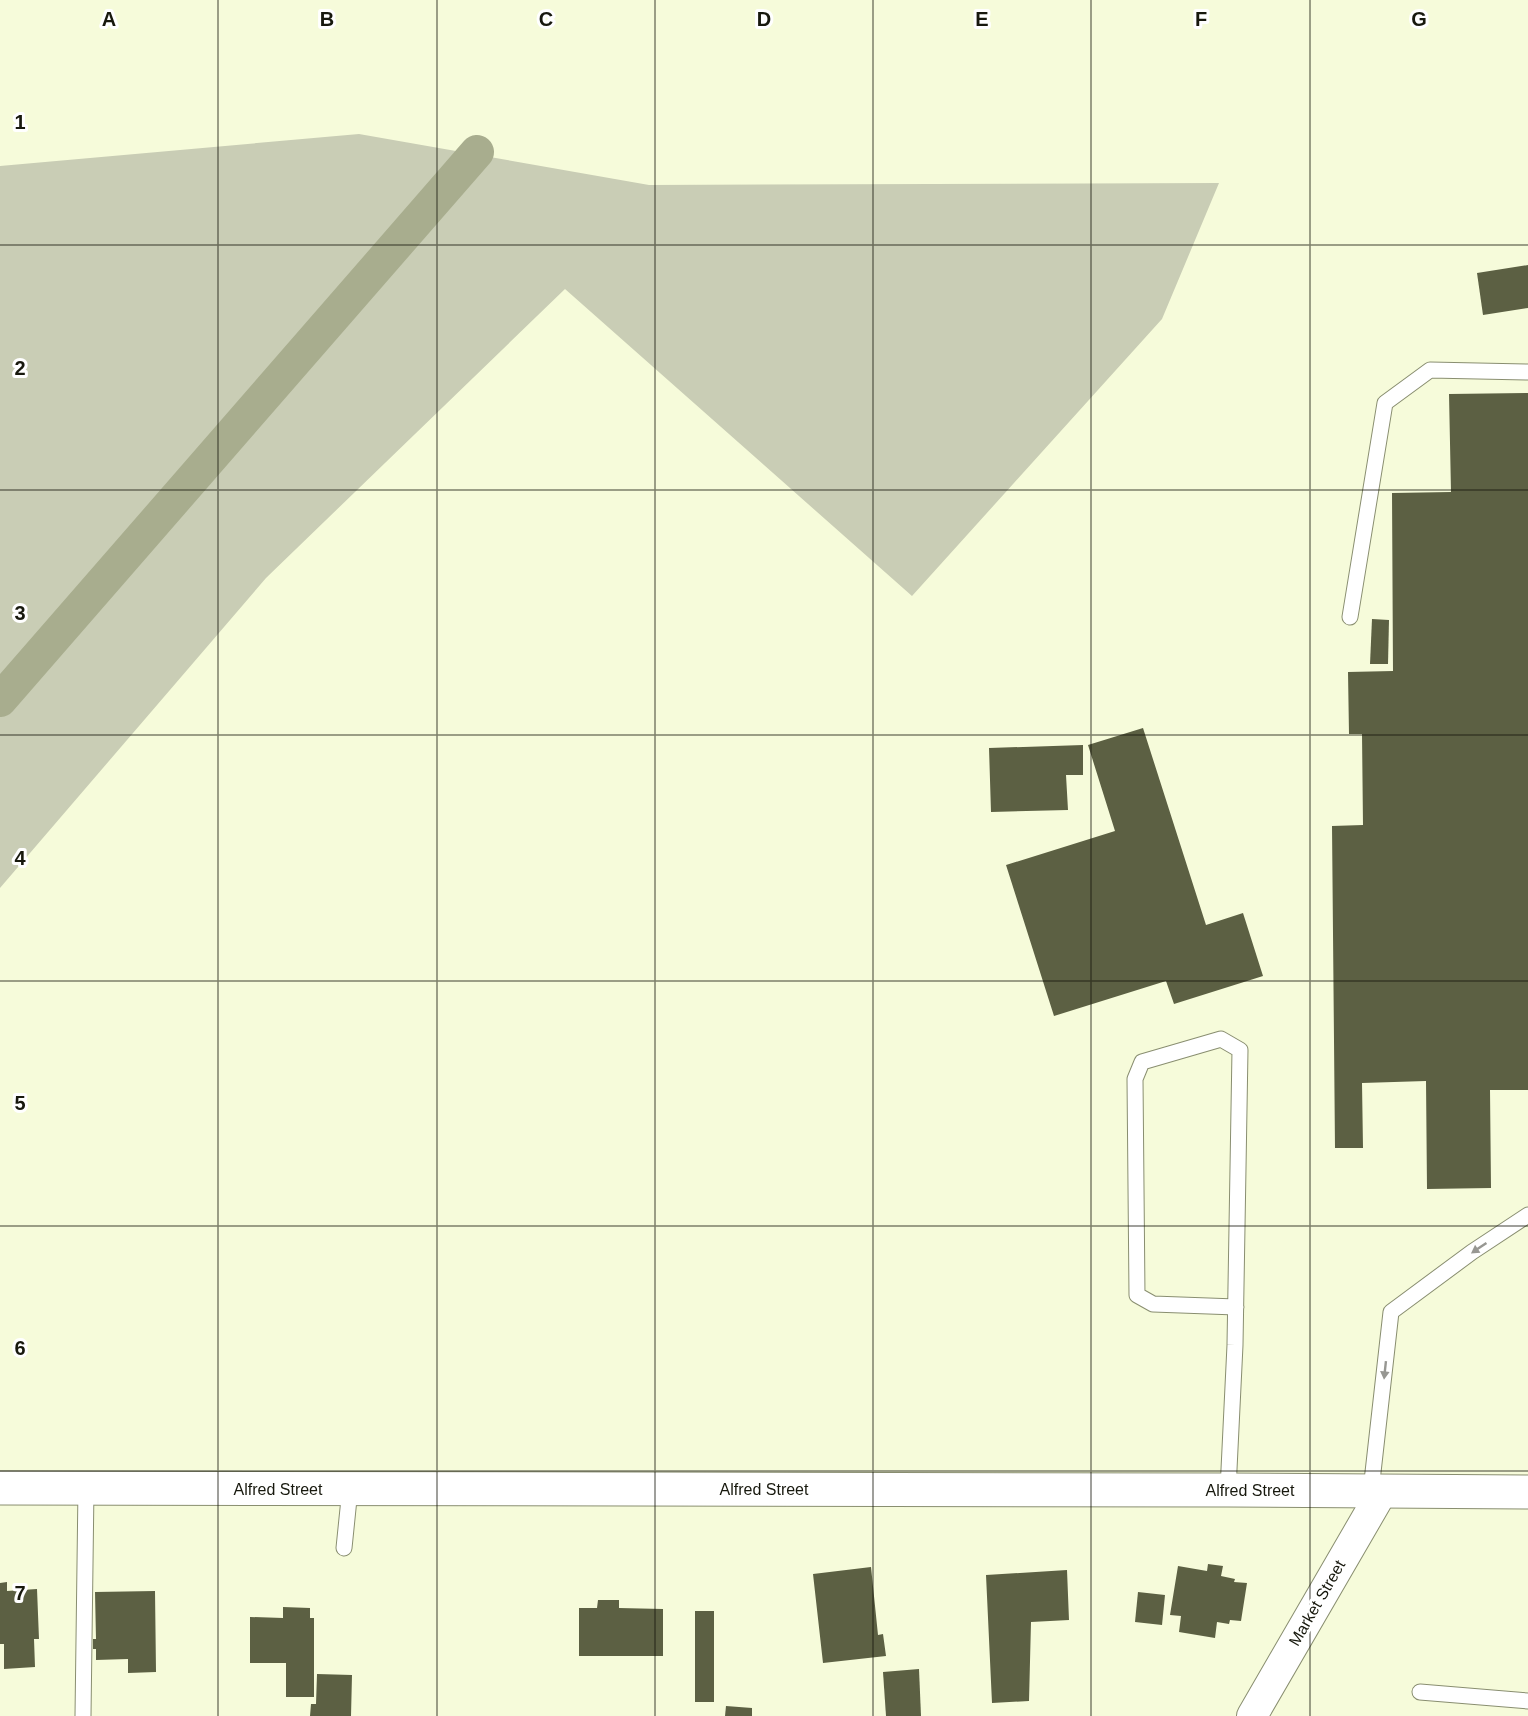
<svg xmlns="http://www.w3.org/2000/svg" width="1528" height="1716" font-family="Helvetica,sans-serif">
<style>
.green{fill:#c9cdb5}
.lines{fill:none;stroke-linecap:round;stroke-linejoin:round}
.canal{stroke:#a8ad8e;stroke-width:34}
.building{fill:#5c6043}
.service-casing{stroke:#898e70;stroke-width:17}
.minor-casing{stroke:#898e70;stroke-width:32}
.secondary-casing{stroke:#898e70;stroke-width:35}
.service{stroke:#fff;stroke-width:15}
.minor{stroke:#fff;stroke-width:30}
.secondary{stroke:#fff;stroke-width:33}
.oneway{fill:#979792}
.grid{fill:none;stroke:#17180d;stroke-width:1.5;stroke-opacity:0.55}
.labels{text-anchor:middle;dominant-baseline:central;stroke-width:6;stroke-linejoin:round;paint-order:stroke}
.street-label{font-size:16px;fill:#17180d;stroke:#fff}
.grid-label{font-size:20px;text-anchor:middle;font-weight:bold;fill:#17180d;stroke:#fff;stroke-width:6;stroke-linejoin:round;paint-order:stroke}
</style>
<rect width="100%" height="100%" fill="#f6fbda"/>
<polygon class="green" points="359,134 649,185 1219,183 1162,319 912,596 565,289 266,578 0,888 0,166"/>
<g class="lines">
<polyline class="canal" points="0,700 477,152"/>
</g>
<g class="building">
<polygon points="1528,265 1528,308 1483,315 1477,273"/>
<polygon points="1528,393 1528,1090 1490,1090 1491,1188 1427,1189 1426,1081 1362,1083 1363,1148 1335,1148 1332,826 1363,825 1362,734 1349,734 1348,672 1393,671 1392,493 1451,492 1449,394"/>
<polygon points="1372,619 1389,620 1388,664 1370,664"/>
<polygon points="1143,728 1206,925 1243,913 1263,976 1174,1004 1166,981 1054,1016 1006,865 1115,831 1088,745"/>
<polygon points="1083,745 1083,775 1066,775 1068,810 991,812 989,748"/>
<polygon points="1208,1564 1223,1566 1221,1576 1235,1579 1234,1582 1247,1583 1241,1621 1230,1620 1229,1624 1217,1622 1215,1638 1179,1632 1181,1616 1170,1615 1178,1566 1207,1571"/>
<polygon points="871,1567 878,1635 883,1634 886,1656 823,1663 813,1574"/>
<polygon points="1067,1570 1069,1620 1031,1622 1029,1701 992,1703 986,1575"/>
<polygon points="7,1582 7,1591 37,1589 39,1639 34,1639 35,1667 4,1669 4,1644 0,1644 0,1583"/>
<polygon points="155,1591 156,1672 128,1673 128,1659 96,1660 96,1649 93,1649 93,1639 96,1639 95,1592"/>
<polygon points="1138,1592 1165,1595 1162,1625 1135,1622"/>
<polygon points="598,1600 619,1600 619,1608 663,1609 663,1656 579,1656 579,1608 597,1608"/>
<polygon points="283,1607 310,1608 310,1618 314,1618 314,1697 286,1697 286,1663 250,1663 250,1617 283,1618"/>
<rect x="695" y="1611" width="19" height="91"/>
<polygon points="919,1669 921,1716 886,1716 883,1672"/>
<polygon points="317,1674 352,1675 351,1716 310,1716 311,1704 316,1704"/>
<polygon points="726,1706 752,1708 752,1716 725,1716"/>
</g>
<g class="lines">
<defs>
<g id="service">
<polyline points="1350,617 1385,403 1430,370 1528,372"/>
<polyline points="1228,1490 1235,1345 1240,1050 1221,1039 1142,1062 1135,1079 1137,1295 1153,1304 1236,1307"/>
<polyline points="1371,1490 1391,1312 1472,1252 1528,1215"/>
<polyline points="344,1548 350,1489"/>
<polyline points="1420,1692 1528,1701"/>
<polyline points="83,1716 86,1488"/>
</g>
<polyline id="minor" points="1252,1716 1383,1490"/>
<polyline id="secondary" points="0,1488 1228,1490 1528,1492"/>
</defs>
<use href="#service" class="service-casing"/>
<use href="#minor" class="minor-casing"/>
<use href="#secondary" class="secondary-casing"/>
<use href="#service" class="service"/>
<use href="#minor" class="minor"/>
<use href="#secondary" class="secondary"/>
</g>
<defs><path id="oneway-solid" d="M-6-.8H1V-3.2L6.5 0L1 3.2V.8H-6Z" transform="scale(1.5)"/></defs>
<g class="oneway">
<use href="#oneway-solid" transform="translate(1479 1248) rotate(146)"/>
<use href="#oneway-solid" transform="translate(1385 1370) rotate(96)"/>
</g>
<path class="grid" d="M218,0v1716M437,0v1716M655,0v1716M873,0v1716M1091,0v1716M1310,0v1716M0,245h1528M0,490h1528M0,735h1528M0,981h1528M0,1226h1528M0,1471h1528"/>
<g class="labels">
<g class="street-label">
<text x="278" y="1489">Alfred Street</text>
<text x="764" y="1489">Alfred Street</text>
<text x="1250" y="1490">Alfred Street</text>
<text transform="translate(1317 1603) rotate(-60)">Market Street</text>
</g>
</g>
<g class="grid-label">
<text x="109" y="26">A</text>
<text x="327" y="26">B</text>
<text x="546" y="26">C</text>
<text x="764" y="26">D</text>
<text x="982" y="26">E</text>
<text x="1201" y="26">F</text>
<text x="1419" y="26">G</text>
<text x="20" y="129">1</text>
<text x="20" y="375">2</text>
<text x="20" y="620">3</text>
<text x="20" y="865">4</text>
<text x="20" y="1110">5</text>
<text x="20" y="1355">6</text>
<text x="20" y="1600">7</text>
</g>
</svg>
